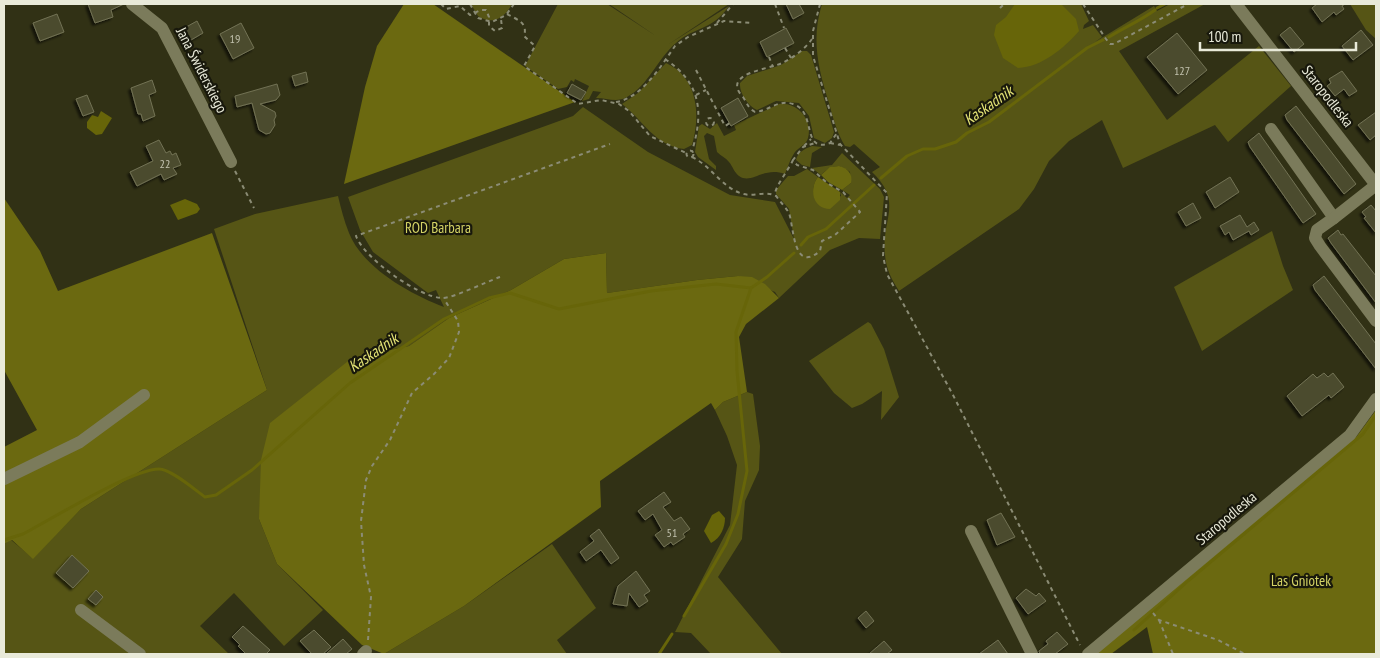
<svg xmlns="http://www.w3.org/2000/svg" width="1380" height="658" font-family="'PT Sans Narrow',sans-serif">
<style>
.green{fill:#565515}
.forest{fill:#6b6910}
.water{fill:#676509}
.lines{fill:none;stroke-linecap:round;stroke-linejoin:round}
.stream{stroke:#676509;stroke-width:3}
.building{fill:#4c4c2f;stroke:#727254;filter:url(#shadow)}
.path{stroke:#8b8c75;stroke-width:2;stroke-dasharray:4 4;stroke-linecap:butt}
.minor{stroke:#7b7b5b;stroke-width:12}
.labels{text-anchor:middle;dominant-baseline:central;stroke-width:4.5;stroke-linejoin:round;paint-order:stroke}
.number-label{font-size:12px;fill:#c2c2ae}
.street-label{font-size:15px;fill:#e9ead9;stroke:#18180c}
.park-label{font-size:15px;fill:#d4d365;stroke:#18180c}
.water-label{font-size:16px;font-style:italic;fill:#e4e375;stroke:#18180c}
</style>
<defs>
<filter id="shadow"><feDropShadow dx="-2.5" dy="2.5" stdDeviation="1" flood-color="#0009"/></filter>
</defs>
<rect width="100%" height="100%" fill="#313115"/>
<g class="green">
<path d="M471,4h41c-7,13 -19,22 -34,12z"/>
<path d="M558,4h49l49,32 -47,-32h120l-60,40 60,-38c-17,25 -34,20 -53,37 -19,16 -27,42 -49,54 -10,6 -20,1 -31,1l5,-6 -8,-1 -4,8 -7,2 7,-15 -14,-7 -1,3 -3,-2 -4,7 -9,2 -33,-23z"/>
<path d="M822,4h259l8,17 -5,4 -1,4 10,-4 9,12 -7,5 59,-36 3,5 13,-7h35l-86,47 48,69 92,-74 32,40 -63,56 -13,-17 -92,43 -21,-48 -33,21 -20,20 -15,28 -15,20 -120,82c-7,-11 -13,-22 -14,-36 -4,-37 19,-52 -13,-83l8,-5 -26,-23 -4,3 -5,-1c-8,-13 -12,-28 -16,-43 -11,-35 -18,-64 -7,-99z"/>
<polygon points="1350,4 1376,4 1376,39 1366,30"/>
<path d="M802,51h5l4,4 23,77 -2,6 -7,5 -11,-5 -5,-22 -10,-13 -23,-2 -19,9c-9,-4 -18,-17 -17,-27l7,-7 34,-11z"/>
<path d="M666,63c32,14 35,53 26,82l-8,4c-29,-3 -41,-29 -62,-45l16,-11z"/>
<path d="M779,104c18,-2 34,15 29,34 -2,7 -9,9 -13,14 -5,7 -7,15 -10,22 -22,-8 -33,11 -46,2 -5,-4 -6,-9 -10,-14 -3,-4 -8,-6 -12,-10l-3,-16 -7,-3 -3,3 5,23 7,7v4l-18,-13 -3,-5 4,-26 3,-2 8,5 7,-6 7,13 12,-6 -2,-5z"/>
<path d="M583,107l65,45 82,43 45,7 19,37 -5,-30 -13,-15v-4l12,-14h6l13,-7 11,8c-7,10 -6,19 2,28l21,-9 -1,-4 7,6 3,-3 -8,-5 9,-7 -1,-11c-11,-9 -19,-7 -29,3l-9,-7 20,-3 10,-12 38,36 4,8 -4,42 -21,-1 -29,12 -51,48 -4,-6 -37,-16 -41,4 -90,13 -1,-40 -42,6 -53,31 -62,28 -40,28 -57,12 -93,161 18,45 46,46 -39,36 -50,-53 -34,33 29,28h-225v-110l7,-4 22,18 48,-49 186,-119 -53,-161 41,-15 83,-18c3,12 6,25 11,37 14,35 61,61 95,74l-8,-17 -8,3 -55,-41 -13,-22 -12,-33 225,-81z"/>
<path d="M812,146l10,1 -10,6 -2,14 -8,-2 -6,-5c2,-8 8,-11 16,-14z"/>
<polygon points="1272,231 1283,266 1293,290 1202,351 1174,287"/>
<polygon points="868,322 871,324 884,349 899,397 881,420 882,391 862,404 852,408 834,393 809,361"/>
<polygon points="747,392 753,394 760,446 759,470 745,501 742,539 718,577 782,654 711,654 691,633 675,632 730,525 737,465 727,436 715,410 723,402"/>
<polygon points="552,544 596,608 557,640 567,654 384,654 464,606"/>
</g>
<g class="forest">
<polygon points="404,4 433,4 575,102 344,184 365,87 377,46"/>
<path d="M839,166c9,2 14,8 12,17l-9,7 -14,-8 -7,-7 9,-8z"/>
<path d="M818,177l22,15v8l-10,9c-18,0 -21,-21 -12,-32z"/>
<polygon points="4,198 40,251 58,291 212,233 267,390 81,509 33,559 12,540 4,544 4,447 37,430 4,370"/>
<polygon points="606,253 607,293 697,280 738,276 752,277 765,284 779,298 746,324 739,337 747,392 723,402 715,410 711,403 600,481 601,507 464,606 384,654 362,645 277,564 259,519 261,460 270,423 352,358 409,346 449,318 511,290 564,259"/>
<polygon points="1376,410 1376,654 1153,654 1147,627 1111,654 1095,654 1357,436"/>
</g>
<g class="water">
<path d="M1015,4h46l15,15 3,12c-15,17 -37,36 -61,37l-15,-10 -9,-23 2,-10 10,-8z"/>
<polygon points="101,111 112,118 102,134 96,135 87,128 87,122 92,115 98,117"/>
<polygon points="185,199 197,204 200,209 197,213 178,220 170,205"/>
<path d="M719,511l6,7c0,9 -4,20 -14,25l-7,-12 8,-16z"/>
</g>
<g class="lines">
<g class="stream">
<polyline points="1157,8 1165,4"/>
<path d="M1109,37c16,-10 31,-16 46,-27"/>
<polyline points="881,178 907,156 923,149 935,149 956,142 967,133 989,122 1087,48 1103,40"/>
<polyline points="801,245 808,237 826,229 874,185"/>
<path d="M4,540l19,-6c29,-15 109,-65 136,-65 12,0 36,21 46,28l11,-2 36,-25 98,-87 94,-64 45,-21 21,-5 49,16 92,-18 65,-7 35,4 16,-11 27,-24"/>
<polyline points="684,616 726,544 738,514 747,471 737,371 736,332 751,288"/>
<polyline points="1134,630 1188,581 1363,434 1376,415"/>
<polyline points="659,654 672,634"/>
</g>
</g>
<g class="building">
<polygon points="88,4 124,4 111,10 113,17 95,23"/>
<polygon points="786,4 799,4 804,13 793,19"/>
<polygon points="1317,4 1345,4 1342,6 1344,9 1336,15 1334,12 1322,22 1312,8"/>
<polygon points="57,14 64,32 40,41 33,23"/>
<polygon points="197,21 203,33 186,43 179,31"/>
<polygon points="241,23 254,48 233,59 220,34"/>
<polygon points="1290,27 1304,44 1294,52 1280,35"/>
<polygon points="786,28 794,43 767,57 760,42"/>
<polygon points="1361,30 1373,45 1353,60 1342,46"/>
<polygon points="1177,33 1207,70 1178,94 1147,57"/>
<polygon points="1342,71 1357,91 1349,96 1344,89 1335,96 1327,86 1331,83 1329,79"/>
<polygon points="306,72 308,82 295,86 292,76"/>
<polygon points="152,80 156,92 149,95 155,116 143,121 141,114 138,114 131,88"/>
<polygon points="277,84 280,95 276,100 260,104 275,112 276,116 274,120 275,125 270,133 266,134 259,130 252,103 237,107 235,96"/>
<polygon points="572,84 586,92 581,100 567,93"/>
<polygon points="87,95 94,112 83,116 76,99"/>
<polygon points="738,98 748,116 731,126 721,108"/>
<polygon points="1296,106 1356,184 1344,194 1287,120 1285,115"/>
<polygon points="1376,112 1376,135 1370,140 1358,125"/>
<polygon points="1259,133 1316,214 1303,223 1250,147 1248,142"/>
<polygon points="159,140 166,153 170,151 172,155 176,153 181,165 173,168 177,174 164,180 161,174 137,186 130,172 153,161 146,146"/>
<polygon points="1230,177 1239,192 1215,208 1206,192"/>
<polygon points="1193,203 1201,218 1186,226 1178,212"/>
<polygon points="1371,205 1376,211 1376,233 1364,218 1366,217 1362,212"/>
<polygon points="1240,215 1247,227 1254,222 1259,230 1251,235 1249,231 1233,240 1229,232 1225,235 1220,226"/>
<polygon points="1338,230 1341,235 1343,234 1376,276 1376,303 1331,243 1328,238"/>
<polygon points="1324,276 1376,344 1376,369 1315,290 1313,285"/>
<polygon points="1324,373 1328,377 1333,373 1344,387 1331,398 1329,395 1302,416 1287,396 1313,374 1317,378"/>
<polygon points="664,492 671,502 663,507 674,521 681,517 690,529 683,534 685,537 673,545 671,542 664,547 655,535 662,530 653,514 645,520 638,511"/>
<polygon points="1001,513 1015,537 997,545 987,520"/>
<polygon points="599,529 619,558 611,564 601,550 586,561 580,552 594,541 590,536"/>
<polygon points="72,555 89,571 73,588 56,573"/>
<polygon points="636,571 650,591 644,595 648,601 639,607 629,593 627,606 613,604 618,586"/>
<polygon points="1026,589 1036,596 1039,593 1046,601 1028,614 1016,598"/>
<polygon points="96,590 103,597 96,605 88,599"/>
<polygon points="866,611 874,621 866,628 858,618"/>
<polygon points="243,626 270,650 266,654 246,654 238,646 240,645 232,637"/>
<polygon points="314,630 331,647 323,654 312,654 300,641"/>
<polygon points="1057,632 1068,644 1055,654 1040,654 1039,651 1048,644 1046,641"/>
<polygon points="343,639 352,649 346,654 326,654"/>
<polygon points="998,640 1008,654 979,654"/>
<polygon points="884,641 892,650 887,654 869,654"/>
</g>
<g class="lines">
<g class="path">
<polyline points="441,4 446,9 460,6 470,15 481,10 486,10 489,17 489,26 495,31 502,28 501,19"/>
<polyline points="470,4 478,18 492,22 506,15 514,4"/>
<polyline points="775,4 784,28"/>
<polyline points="820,4 813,31 813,56 840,144 887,193 883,256 887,274 953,395 1080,645"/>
<polyline points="1083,4 1106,39 1110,44 1114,44 1188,4"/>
<polyline points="1000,8 1004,4"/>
<path d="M507,14c11,6 21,9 17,22l11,10 -11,20 54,38 23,-4 18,4 10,7 21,25 36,17"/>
<polyline points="717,23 733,4"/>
<path d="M812,39c-7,10 -19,19 -30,24 -11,6 -62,10 -39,34 4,6 5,11 12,15 14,-1 23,-13 38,-8 24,7 8,50 37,39l7,-10"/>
<polyline points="785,48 791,58"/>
<polyline points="769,57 773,67"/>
<path d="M665,59c36,24 39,53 27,92"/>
<polyline points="696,70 725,126 730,123"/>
<polyline points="696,95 706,90"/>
<path d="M616,102c26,-4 45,-36 59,-56l13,-9 36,-16 28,2"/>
<circle cx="710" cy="122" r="4"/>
<polyline points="830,143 840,145"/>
<polyline points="804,146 811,139"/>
<circle cx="690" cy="154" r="3.5"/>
<path d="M692,157c19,9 29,29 48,36 13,5 25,-3 36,3"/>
<path d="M793,160c-4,9 -18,27 -18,34 4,7 10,12 14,19 5,14 4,61 31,38l2,-10 13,-6 25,-23 -17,-20 -16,-9 -14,-13 -16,-5 -4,-5 10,-13 12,-4"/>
<polyline points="235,171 254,208"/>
<path d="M500,277c-12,4 -49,22 -58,21 -24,-1 -78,-40 -86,-62l254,-92"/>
<polyline points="1153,613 1159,620 1218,640 1245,654"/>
<polyline points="1159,620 1173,654"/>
<polyline points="368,640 371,597 364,565 361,521 366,480 372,466 390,440 412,393 434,374 449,358 459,332 458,321 444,299"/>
</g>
<g class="minor">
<polyline points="132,4 162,28 231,162"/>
<polyline points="1236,4 1376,185"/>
<polyline points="1271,129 1334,218 1317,230 1315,238 1320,246 1376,321"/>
<polyline points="1334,218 1376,185"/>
<polyline points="4,479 80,442 144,395"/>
<polyline points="971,531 1032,654"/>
<polyline points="81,610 140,654"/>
<polyline points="363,654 366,651"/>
<polyline points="1088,654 1350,435 1376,399"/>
</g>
</g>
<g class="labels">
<g class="number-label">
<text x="235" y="38">19</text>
<text x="1182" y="70">127</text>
<text x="165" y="163">22</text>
<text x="672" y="532">51</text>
</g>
<g class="street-label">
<text transform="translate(202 70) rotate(63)">Jana Świderskiego</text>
<text transform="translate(1328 96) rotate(52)">Staropodleska</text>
<text transform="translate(1226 518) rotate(-40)">Staropodleska</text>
</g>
<g class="park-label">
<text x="438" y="227">ROD Barbara</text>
<text x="1301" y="580">Las Gniotek</text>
</g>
<g class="water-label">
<text transform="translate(988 105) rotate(-35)">Kaskadnik</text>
<text transform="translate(373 352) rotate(-34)">Kaskadnik</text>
</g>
</g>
<rect width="1380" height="658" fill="none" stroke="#e9ead9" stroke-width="10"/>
<path d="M1200 42v8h156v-8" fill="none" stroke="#e9ead9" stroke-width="2.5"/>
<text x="1208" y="42" font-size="15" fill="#e9ead9" stroke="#18180c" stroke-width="4" paint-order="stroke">100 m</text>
</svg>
